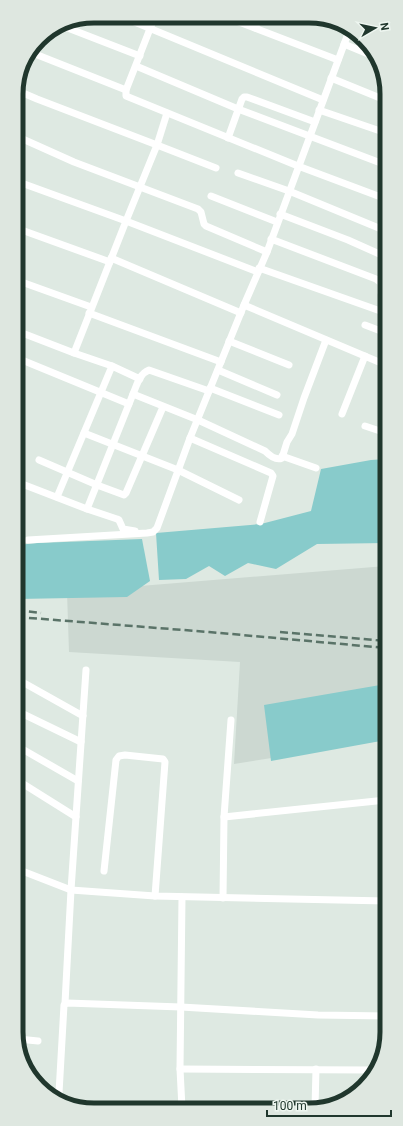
<svg xmlns="http://www.w3.org/2000/svg" width="403" height="1126" font-family="Roboto,sans-serif">
<style>
.built{fill:#ccd8d1}
.water{fill:#88cbcb}
.lines{fill:none;stroke-linecap:round;stroke-linejoin:round}
.minor{stroke:#fff;stroke-width:7}
.rail{stroke:#5a7368;stroke-width:2.5;stroke-dasharray:8 4;stroke-linecap:butt}
.rim{fill:none;stroke:#20372d;stroke-width:5}
</style>
<rect width="100%" height="100%" fill="#dee9e2"/>
<polygon class="built" points="386,566 386,740 234,764 240,662 69,652 67,592"/>
<g class="water">
<polygon points="386,459 386,543 317,544 276,569 248,563 225,576 209,566 186,579 159,580 156,533 261,524 311,511 321,469 371,460"/>
<polygon points="142,539 150,581 127,597 17,599 17,545 38,543"/>
<polygon points="386,684 386,740 271,761 264,705"/>
</g>
<g class="lines">
<g class="minor">
<polyline points="120,16 323,100"/>
<polyline points="155,16 126,90 126,96 298,166 386,199"/>
<polyline points="226,17 338,60"/>
<polyline points="316,17 345,29"/>
<polyline points="60,25 140,56"/>
<polyline points="255,28 259,17"/>
<polyline points="344,44 373,56"/>
<polyline points="30,52 126,90"/>
<polyline points="136,66 238,109 386,165"/>
<polyline points="331,78 385,100"/>
<polyline points="16,90 37,99 157,145 126,221 258,272"/>
<polyline points="319,110 386,133"/>
<polyline points="167,113 157,145 216,168"/>
<polyline points="16,136 74,162 198,209 201,212 204,224 206,226 267,252"/>
<polyline points="228,138 242,99 244,97 247,97 315,122"/>
<polyline points="238,173 289,191 386,231"/>
<polyline points="16,181 126,221 74,353 112,366 57,497"/>
<polyline points="211,196 277,222"/>
<polyline points="280,214 348,240 386,257"/>
<polyline points="16,228 110,262"/>
<polyline points="271,239 376,279 381,283 381,293 386,295"/>
<polyline points="111,258 241,313"/>
<polyline points="259,268 386,313"/>
<polyline points="16,280 91,307"/>
<polyline points="244,305 386,365"/>
<polyline points="89,313 221,362"/>
<polyline points="365,325 386,333"/>
<polyline points="17,331 74,353"/>
<polyline points="229,341 289,365"/>
<polyline points="17,358 129,404"/>
<polyline points="112,366 140,379"/>
<polyline points="218,370 277,395"/>
<polyline points="210,388 279,415"/>
<path d="M133,394l65,26 67,31c4,4 11,10 17,7l5,-16 5,-8 12,-36 22,-58"/>
<polyline points="342,414 365,356"/>
<polyline points="365,426 386,433"/>
<polyline points="84,433 178,470 239,500"/>
<polyline points="190,438 271,473 273,476 260,522"/>
<polyline points="282,456 316,468"/>
<polyline points="39,460 97,485 124,495 126,493 163,407"/>
<polyline points="17,482 87,509 117,519 119,520 123,529 135,531"/>
<path d="M87,509l46,-115c4,-9 6,-20 16,-24l60,21"/>
<polyline points="28,540 147,533 153,532 157,528 190,438 244,305 267,252 349,31"/>
<polyline points="17,679 83,716"/>
<polyline points="17,711 81,742"/>
<polyline points="17,746 78,781"/>
<polyline points="17,780 76,817"/>
<polyline points="17,793 22,783"/>
<polyline points="224,817 386,800"/>
<polyline points="17,869 71,890 155,896 387,901"/>
<polyline points="104,871 116,760 119,756 125,755 163,759 165,762 155,896"/>
<polyline points="223,898 224,817 231,720"/>
<polyline points="65,1003 71,890 86,670"/>
<polyline points="18,1039 38,1041"/>
<polyline points="180,1069 373,1070"/>
<polyline points="51,1094 57,1095 59,1093 64,1005 67,1003 181,1007 318,1015 387,1016"/>
<polyline points="182,1108 180,1069 182,897"/>
<polyline points="315,1108 316,1069"/>
</g>
<g class="rail">
<polyline points="17,610 41,613"/>
<polyline points="17,617 209,632 386,648"/>
<polyline points="280,632 386,641"/>
</g>
</g>
<path d="M0 0H403V1126H0ZM94 23H309A71 71 0 0 1 380 94V1032A71 71 0 0 1 309 1103H94A71 71 0 0 1 23 1032V94A71 71 0 0 1 94 23Z" fill="#dee7e0" fill-rule="evenodd"/>
<path class="rim" d="M94 23H309A71 71 0 0 1 380 94V1032A71 71 0 0 1 309 1103H94A71 71 0 0 1 23 1032V94A71 71 0 0 1 94 23Z"/>
<g transform="translate(375 28) rotate(81)" stroke="#eef6f0" stroke-width="3" paint-order="stroke">
<path d="M0-3L7 15L0 10L-7 15Z" fill="#20372d"/>
<text y="-6" font-size="11" font-weight="bold" text-anchor="middle" fill="#20372d">N</text>
</g>
<path d="M267 1110v6h124v-6" fill="none" stroke="#20372d" stroke-width="2"/>
<text x="273" y="1110" font-size="12" fill="#20372d" stroke="#eef6f0" stroke-width="3" paint-order="stroke">100 m</text>
</svg>
